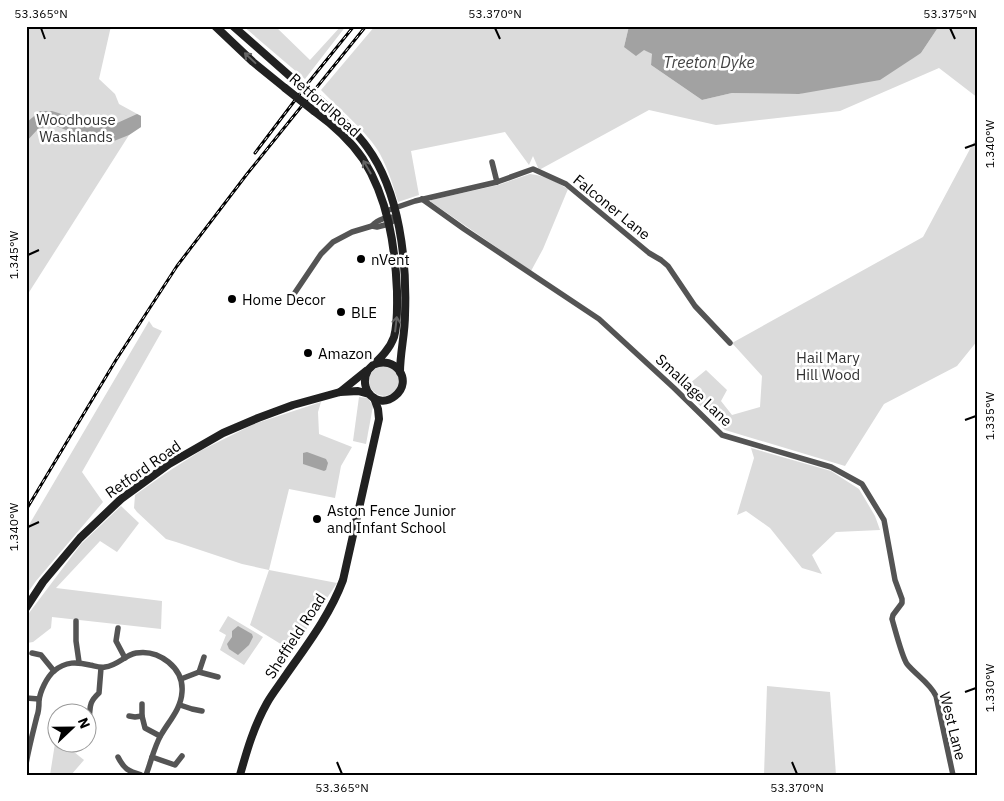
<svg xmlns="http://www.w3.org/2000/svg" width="1004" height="801" font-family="'IBM Plex Sans',sans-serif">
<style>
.green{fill:#dbdbdb}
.water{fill:#a2a2a2}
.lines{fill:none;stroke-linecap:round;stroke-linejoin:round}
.street{stroke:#545454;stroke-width:5.5}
.secondary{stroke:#212121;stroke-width:8}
.rail-casing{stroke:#000;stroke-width:3}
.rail{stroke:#fff;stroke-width:1;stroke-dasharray:4;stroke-linecap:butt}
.secondary-bridge{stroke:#212121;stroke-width:8}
.oneway{stroke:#646464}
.ticks{fill:none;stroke:#000;stroke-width:2}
.poi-dot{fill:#000;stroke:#fff;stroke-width:2}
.labels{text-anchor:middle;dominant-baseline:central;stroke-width:5;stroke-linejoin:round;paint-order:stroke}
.street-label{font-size:15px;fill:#000;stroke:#fff}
.park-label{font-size:15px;fill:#323232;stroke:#fff}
.poi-label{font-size:15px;fill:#000;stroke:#fff;text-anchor:start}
.water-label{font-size:16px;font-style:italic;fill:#434343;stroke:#fff}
.neatline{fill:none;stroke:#000;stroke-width:2}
.ticks-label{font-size:12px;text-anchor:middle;fill:#000}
</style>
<rect width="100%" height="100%" fill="#fff"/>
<g class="green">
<polygon points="26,26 111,26 99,79 115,94 119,104 141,116 141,127 129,135 26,297"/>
<polygon points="243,26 275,26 310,60 341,26 346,26 305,79"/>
<path d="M375,26h254l-5,21 20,2 9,6 -2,10 51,35 30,-7 67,1 122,-41 18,-27h39v72l-39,-30 -99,43 -124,14 -67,-15 -110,60 -6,-14 -4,9 -24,-33 -94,19 8,44 -21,7c-5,-17 -10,-33 -18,-48 -12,-22 -41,-45 -59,-64z"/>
<polygon points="978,134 978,340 957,366 884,404 845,466 725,430 683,389 706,370 727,390 721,401 732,415 760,407 762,376 732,343 923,237"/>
<path d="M530,174c13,1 27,8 38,15l-25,60 -12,22 -100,-69v-2l9,-2 58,-13z"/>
<polygon points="149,321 153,327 162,331 82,472 103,502 36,581 26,595 26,530"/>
<circle cx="384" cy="381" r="15"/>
<polygon points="359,397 368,398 373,406 366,444 353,441"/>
<polygon points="321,402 318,412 319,434 352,447 341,466 335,498 289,489 269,570 337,583 292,651 250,625 269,570 242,564 176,542 166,539 137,512 134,508 135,495 166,473 202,450 254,424"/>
<polygon points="751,448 831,471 859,489 875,516 880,530 836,532 812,555 822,574 802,568 770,528 746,511 737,515 754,458"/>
<polygon points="121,506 139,523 117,552 100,541 56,588 162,601 161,629 52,617 51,628 33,642 27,643 26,644 26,617 81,544"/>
<polygon points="228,616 263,637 244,665 220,650 226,635 219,631"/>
<polygon points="767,686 830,692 836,775 764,775"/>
<polygon points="56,737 57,738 58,744 64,744 84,760 71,775 50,775"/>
</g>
<g class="water">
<polygon points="629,26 939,26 921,53 880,80 799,94 732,93 702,100 651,65 652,54 644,50 636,56 624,47"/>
<polygon points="40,111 52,111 100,126 115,124 137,114 141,116 141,127 129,135 114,141 96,142 51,124 37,130 26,142 26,123"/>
<polygon points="307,452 326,459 328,463 326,470 324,471 303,464 303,453"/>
<polygon points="238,626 252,634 253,637 249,645 238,655 229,649 227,644 232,637 232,631"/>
</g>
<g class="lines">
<g class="street">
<polyline points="492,162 497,182"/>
<path d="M422,199l42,30 135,90 75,69 48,47 109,32 31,17 22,36 11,60 7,19v4l-9,12 -1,4c3,10 10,38 15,45 9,11 23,19 29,32l17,79"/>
<polyline points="386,211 415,201 497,182 533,169 566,184 649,253 661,260 668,266 695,306 730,343"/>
<path d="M372,226c6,-7 16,-10 25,-8"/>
<polyline points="294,294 321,254 333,242 352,232 372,226 377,227 389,224 397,218"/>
<polyline points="76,621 76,641 79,662"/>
<polyline points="118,628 116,641 125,658"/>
<polyline points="32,653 41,655 54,671"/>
<polyline points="199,672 204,657"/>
<polyline points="181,679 199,672 218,677"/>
<polyline points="26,698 39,699"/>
<polyline points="142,704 142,716 145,728 160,736"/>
<polyline points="180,705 192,709 202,711"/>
<polyline points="129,716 135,717 142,716"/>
<path d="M88,724c4,-15 -2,-19 11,-31l2,-25"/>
<path d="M118,757c6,12 10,14 23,18"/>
<polyline points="152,757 175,765 182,756"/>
<path d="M26,764c3,-17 7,-32 11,-48 2,-5 2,-10 2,-15 1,-10 8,-24 15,-30 12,-10 23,-9 36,-6 5,1 10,3 15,2 12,-1 20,-12 31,-14 23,-4 48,15 46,39 -1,17 -13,29 -21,43 -7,12 -10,27 -15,40"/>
</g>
<g class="secondary">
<polyline points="215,26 253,62 285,88"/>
<polyline points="233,26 292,78"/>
<path d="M321,101c17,14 33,28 46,46 33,45 40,114 38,168 0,19 -5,38 -5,57"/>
<path d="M314,111c18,13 36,29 49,48 25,40 32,86 34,132 0,15 1,32 -3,46 -5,14 -16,23 -26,33 -11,20 10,40 27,26 19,-15 0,-42 -22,-31"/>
<polyline points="340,392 366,371"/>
<polyline points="26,608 43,582 80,538 121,499 169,464 223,433 258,418 293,405 340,392 358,391 369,394"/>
<path d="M240,775c7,-25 14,-49 27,-72 5,-9 13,-19 19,-28 21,-30 44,-60 57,-95l36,-161 -1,-10 -4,-11"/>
</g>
<defs>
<g id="rail">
<polyline points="255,153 308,83 354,26"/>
<polyline points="26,510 116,360 177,266 247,174 366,26"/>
</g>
</defs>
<use href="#rail" class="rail-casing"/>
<use href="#rail" class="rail"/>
<g class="secondary-bridge">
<polyline points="292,78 321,101"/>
<polyline points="285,88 314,111"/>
</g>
</g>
<defs><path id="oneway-shaft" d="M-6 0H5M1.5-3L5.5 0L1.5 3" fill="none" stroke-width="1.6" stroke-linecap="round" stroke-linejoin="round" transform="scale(1.25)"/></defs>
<g class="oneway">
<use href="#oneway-shaft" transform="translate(250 58) rotate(-137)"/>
<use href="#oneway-shaft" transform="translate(367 167) rotate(-120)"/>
<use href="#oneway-shaft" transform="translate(396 324) rotate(-83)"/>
</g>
<path class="ticks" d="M41,28l4,11M495,28l5,11M950,28l5,11M965,148l11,-4M28,255l11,-5M965,420l11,-4M28,527l11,-5M965,692l11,-4M337,762l5,12M792,762l5,12"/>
<g class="poi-dot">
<circle cx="361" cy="259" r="5"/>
<circle cx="232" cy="299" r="5"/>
<circle cx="341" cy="312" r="5"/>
<circle cx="308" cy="353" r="5"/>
<circle cx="317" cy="519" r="5"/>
</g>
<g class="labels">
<g class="street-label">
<text transform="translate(325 105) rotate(41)">Retford Road</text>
<text transform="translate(612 207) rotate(39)">Falconer Lane</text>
<text transform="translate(694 390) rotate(43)">Smallage Lane</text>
<text transform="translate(143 469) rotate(-35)">Retford Road</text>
<text transform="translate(295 636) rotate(-57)">Sheffield Road</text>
<text transform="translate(953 726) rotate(76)">West Lane</text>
</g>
<g class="park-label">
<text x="76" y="119">Woodhouse<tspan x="76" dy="17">Washlands</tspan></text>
<text x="828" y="357">Hail Mary<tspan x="828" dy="17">Hill Wood</tspan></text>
</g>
<g class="poi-label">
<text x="371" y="259">nVent</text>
<text x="242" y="299">Home Decor</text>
<text x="351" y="312">BLE</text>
<text x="318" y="353">Amazon</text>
<text x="327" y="510">Aston Fence Junior<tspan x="327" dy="17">and Infant School</tspan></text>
</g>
<g class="water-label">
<text x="709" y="62">Treeton Dyke</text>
</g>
</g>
<rect width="1004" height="801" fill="none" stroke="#ffffff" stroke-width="55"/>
<g transform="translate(72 728) rotate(68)"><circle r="24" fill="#ffffff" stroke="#999999"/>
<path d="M0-4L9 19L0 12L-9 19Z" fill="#000000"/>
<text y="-8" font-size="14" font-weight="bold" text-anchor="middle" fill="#000000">N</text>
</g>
<rect x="28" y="28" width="948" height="746" class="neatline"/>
<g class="ticks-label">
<text x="41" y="18">53.365°N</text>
<text x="495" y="18">53.370°N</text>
<text x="950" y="18">53.375°N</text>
<text transform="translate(990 144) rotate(-90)" y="4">1.340°W</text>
<text transform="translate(14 255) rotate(-90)" y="4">1.345°W</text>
<text transform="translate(990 416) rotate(-90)" y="4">1.335°W</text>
<text transform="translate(14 527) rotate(-90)" y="4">1.340°W</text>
<text transform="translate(990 688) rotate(-90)" y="4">1.330°W</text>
<text x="342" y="792">53.365°N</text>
<text x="797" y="792">53.370°N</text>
</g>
</svg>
